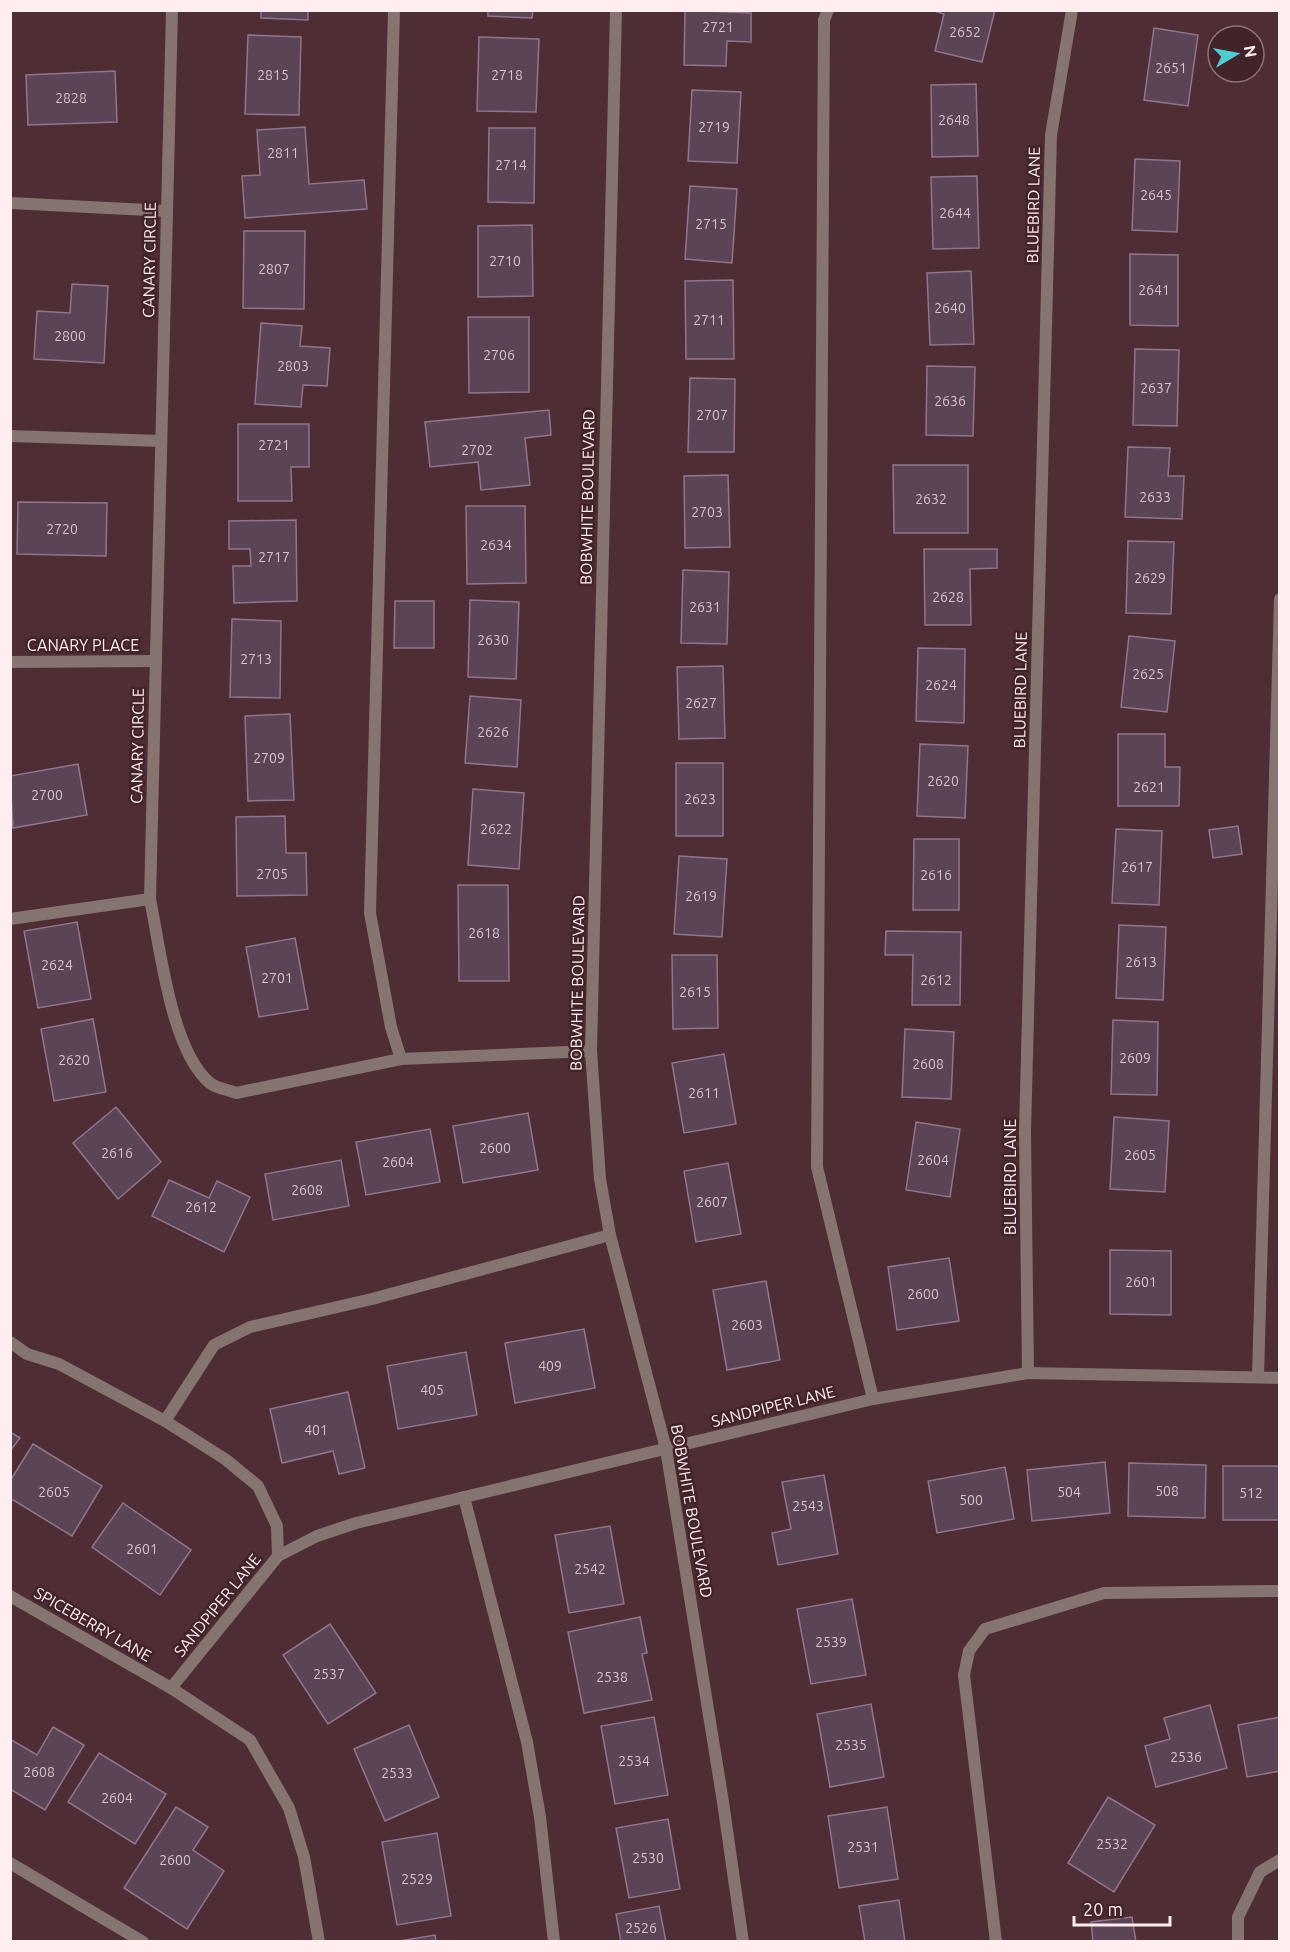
<svg xmlns="http://www.w3.org/2000/svg" width="1290" height="1952" font-family="Ubuntu,sans-serif">
<style>
.building{fill:#5a4456;stroke:#92758c;stroke-width:1.5}
.lines{fill:none;stroke-linecap:round;stroke-linejoin:round}
.service{stroke:#85746f;stroke-width:12}
.minor{stroke:#85746f;stroke-width:12}
.labels{text-anchor:middle;dominant-baseline:central;stroke-width:5;stroke-linejoin:round;paint-order:stroke}
.number-label{font-size:14px;fill:#d6c3ca}
.street-label{font-size:16px;fill:#ffedf0;stroke:#42232a}
</style>
<rect width="100%" height="100%" fill="#4e2d34"/>
<g class="building">
<polygon points="261,10 308,10 308,20 261,18"/>
<polygon points="488,10 533,10 532,18 488,16"/>
<polygon points="685,10 751,13 751,42 727,41 726,66 684,65"/>
<polygon points="995,10 982,62 935,51 944,14 931,10"/>
<polygon points="1154,28 1198,35 1188,106 1144,100"/>
<polygon points="248,35 301,37 299,115 245,114"/>
<polygon points="479,37 539,39 536,112 477,111"/>
<polygon points="115,71 117,122 28,125 26,75"/>
<polygon points="976,84 978,156 932,157 931,85"/>
<polygon points="692,90 741,92 737,163 688,161"/>
<polygon points="305,127 309,184 364,180 367,209 245,218 242,176 260,175 257,130"/>
<polygon points="489,128 535,128 534,203 488,202"/>
<polygon points="1135,159 1180,161 1177,232 1132,230"/>
<polygon points="977,176 979,248 933,249 931,177"/>
<polygon points="690,186 737,189 732,263 685,259"/>
<polygon points="532,225 533,296 478,297 478,226"/>
<polygon points="244,231 305,231 304,309 243,308"/>
<polygon points="1130,254 1178,255 1178,326 1130,325"/>
<polygon points="971,271 974,344 930,345 927,273"/>
<polygon points="733,280 734,359 686,359 685,281"/>
<polygon points="72,284 108,286 104,363 34,359 37,311 70,313"/>
<polygon points="468,317 529,317 529,392 469,393"/>
<polygon points="261,323 302,326 300,346 330,348 327,386 303,385 301,407 255,404"/>
<polygon points="1135,349 1179,350 1177,426 1133,425"/>
<polygon points="927,366 975,367 973,436 926,435"/>
<polygon points="690,378 735,379 734,452 688,452"/>
<polygon points="549,410 551,435 525,438 530,485 481,490 478,462 430,467 425,422"/>
<polygon points="238,424 309,424 309,467 291,467 292,501 238,501"/>
<polygon points="1128,447 1170,448 1168,476 1184,476 1182,519 1125,517"/>
<polygon points="893,465 968,465 968,533 894,533"/>
<polygon points="728,475 730,547 685,548 684,476"/>
<polygon points="18,502 107,503 106,556 17,554"/>
<polygon points="466,506 525,506 526,583 467,584"/>
<polygon points="296,520 297,601 234,603 233,566 251,566 250,549 229,549 229,521"/>
<polygon points="1128,541 1174,542 1171,614 1126,613"/>
<polygon points="924,549 997,549 997,568 970,569 971,625 925,625"/>
<polygon points="683,570 729,572 727,644 681,643"/>
<polygon points="470,600 519,602 516,679 468,677"/>
<polygon points="395,601 434,601 434,648 394,648"/>
<polygon points="232,619 281,621 280,698 230,697"/>
<polygon points="1129,636 1175,641 1167,712 1121,707"/>
<polygon points="918,648 965,649 964,723 916,721"/>
<polygon points="723,666 725,738 679,739 677,667"/>
<polygon points="470,696 521,700 517,767 465,763"/>
<polygon points="290,714 294,800 248,801 245,716"/>
<polygon points="1118,734 1165,734 1165,767 1180,767 1179,806 1118,806"/>
<polygon points="920,744 968,746 965,818 917,816"/>
<rect x="676" y="763" width="47" height="73"/>
<polygon points="78,764 87,815 13,828 10,776"/>
<polygon points="473,789 524,793 519,869 468,865"/>
<polygon points="285,816 286,853 306,853 307,895 237,896 236,817"/>
<polygon points="1238,826 1242,854 1213,858 1209,830"/>
<polygon points="1116,829 1162,831 1159,905 1112,903"/>
<polygon points="914,839 959,839 959,910 913,910"/>
<polygon points="679,856 727,859 722,937 674,934"/>
<polygon points="458,885 508,885 509,981 459,981"/>
<polygon points="77,922 91,999 38,1008 24,931"/>
<polygon points="1119,925 1166,927 1163,1000 1116,998"/>
<polygon points="886,931 961,932 960,1005 912,1005 913,955 885,955"/>
<polygon points="295,938 308,1009 259,1017 246,947"/>
<polygon points="672,955 717,955 718,1028 673,1029"/>
<polygon points="93,1019 106,1092 54,1101 41,1029"/>
<polygon points="1113,1020 1158,1022 1157,1095 1111,1094"/>
<polygon points="905,1029 954,1032 951,1099 902,1097"/>
<polygon points="724,1054 736,1124 684,1133 672,1063"/>
<polygon points="116,1107 161,1162 118,1199 73,1143"/>
<polygon points="528,1113 538,1170 463,1183 453,1126"/>
<polygon points="1114,1117 1169,1121 1165,1192 1110,1189"/>
<polygon points="916,1122 960,1129 950,1197 906,1190"/>
<polygon points="430,1129 440,1182 366,1195 356,1142"/>
<polygon points="341,1160 349,1206 273,1220 265,1174"/>
<polygon points="728,1163 741,1234 696,1242 684,1171"/>
<polygon points="169,1180 209,1198 217,1181 250,1197 224,1252 152,1216"/>
<polygon points="1110,1250 1171,1251 1171,1315 1110,1314"/>
<polygon points="949,1258 959,1321 897,1330 888,1267"/>
<polygon points="766,1281 780,1360 727,1370 713,1290"/>
<polygon points="584,1329 595,1388 515,1403 505,1343"/>
<polygon points="466,1352 477,1415 398,1429 387,1366"/>
<polygon points="348,1392 365,1468 339,1474 333,1451 282,1463 270,1409"/>
<polygon points="10,1432 20,1438 10,1451"/>
<polygon points="33,1444 102,1486 72,1536 10,1498 10,1481"/>
<polygon points="1105,1462 1110,1513 1032,1521 1027,1470"/>
<polygon points="1129,1463 1206,1465 1205,1518 1128,1516"/>
<rect x="1223" y="1466" width="57" height="54"/>
<polygon points="1005,1467 1014,1519 937,1533 928,1481"/>
<polygon points="824,1475 838,1554 778,1565 772,1533 791,1529 782,1482"/>
<polygon points="123,1503 191,1550 160,1595 92,1547"/>
<polygon points="610,1526 624,1604 569,1613 555,1535"/>
<polygon points="852,1599 866,1675 811,1684 797,1609"/>
<polygon points="640,1617 647,1653 642,1654 652,1700 584,1713 568,1632"/>
<polygon points="330,1624 376,1693 328,1724 283,1655"/>
<polygon points="871,1704 884,1777 830,1787 817,1714"/>
<polygon points="1210,1705 1227,1768 1156,1787 1145,1746 1170,1739 1164,1718"/>
<polygon points="654,1717 668,1795 615,1804 601,1726"/>
<polygon points="1280,1717 1280,1771 1247,1777 1238,1725"/>
<polygon points="409,1725 439,1797 385,1821 354,1749"/>
<polygon points="53,1727 84,1745 45,1810 10,1789 10,1739 37,1755"/>
<polygon points="99,1753 166,1794 135,1844 68,1802"/>
<polygon points="1108,1797 1155,1825 1114,1892 1068,1863"/>
<polygon points="176,1807 208,1827 193,1850 224,1871 187,1929 124,1888"/>
<polygon points="887,1807 898,1879 839,1888 828,1816"/>
<polygon points="668,1819 680,1889 629,1898 616,1828"/>
<polygon points="437,1833 451,1916 397,1925 382,1842"/>
<polygon points="899,1900 905,1942 865,1942 859,1906"/>
<polygon points="659,1906 666,1942 621,1942 616,1914"/>
<polygon points="1132,1917 1136,1942 1093,1942 1091,1922"/>
<polygon points="435,1935 436,1942 393,1942"/>
</g>
<g class="lines">
<g class="service">
<polyline points="394,10 370,913 391,1027 401,1059"/>
<polyline points="828,10 824,20 817,1167 873,1399"/>
<polyline points="10,436 161,441"/>
<polyline points="10,919 150,899"/>
<polyline points="10,1342 27,1354 59,1364 165,1421 225,1459 258,1486 277,1526 278,1556"/>
<polyline points="1258,1377 1280,599"/>
<polyline points="165,1421 214,1345 250,1327 372,1299 610,1235"/>
<polyline points="464,1497 527,1742 540,1817 554,1942"/>
<polyline points="10,1863 143,1942"/>
<polyline points="996,1942 964,1675 969,1651 985,1629 1104,1593 1280,1591"/>
</g>
<g class="minor">
<path d="M172,10l-22,889c10,48 21,152 60,184 6,5 18,7 26,10l165,-34 190,-8"/>
<polyline points="616,10 591,1051 600,1179 610,1235 666,1449 723,1802 743,1942"/>
<polyline points="10,203 167,211"/>
<polyline points="10,662 156,661"/>
<polyline points="1028,1373 1025,1132 1051,135 1072,10"/>
<polyline points="10,1596 171,1688 250,1740 289,1808 304,1857 319,1942"/>
<polyline points="171,1688 278,1556 317,1536 356,1523 873,1399 1028,1373 1280,1378"/>
<polyline points="1238,1942 1238,1917 1260,1872 1280,1860"/>
</g>
</g>
<g class="labels">
<g class="number-label">
<text x="718" y="27">2721</text>
<text x="965" y="32">2652</text>
<text x="1171" y="68">2651</text>
<text x="273" y="75">2815</text>
<text x="507" y="75">2718</text>
<text x="71" y="98">2828</text>
<text x="954" y="120">2648</text>
<text x="714" y="127">2719</text>
<text x="283" y="153">2811</text>
<text x="511" y="165">2714</text>
<text x="1156" y="195">2645</text>
<text x="955" y="213">2644</text>
<text x="711" y="224">2715</text>
<text x="505" y="261">2710</text>
<text x="274" y="269">2807</text>
<text x="1154" y="290">2641</text>
<text x="950" y="308">2640</text>
<text x="709" y="320">2711</text>
<text x="70" y="336">2800</text>
<text x="499" y="355">2706</text>
<text x="293" y="366">2803</text>
<text x="1156" y="388">2637</text>
<text x="950" y="401">2636</text>
<text x="712" y="415">2707</text>
<text x="274" y="445">2721</text>
<text x="477" y="450">2702</text>
<text x="1155" y="497">2633</text>
<text x="931" y="499">2632</text>
<text x="707" y="512">2703</text>
<text x="62" y="529">2720</text>
<text x="496" y="545">2634</text>
<text x="274" y="557">2717</text>
<text x="1150" y="578">2629</text>
<text x="948" y="597">2628</text>
<text x="705" y="607">2631</text>
<text x="493" y="640">2630</text>
<text x="256" y="659">2713</text>
<text x="1148" y="674">2625</text>
<text x="941" y="685">2624</text>
<text x="701" y="703">2627</text>
<text x="493" y="732">2626</text>
<text x="269" y="758">2709</text>
<text x="943" y="781">2620</text>
<text x="1149" y="787">2621</text>
<text x="47" y="795">2700</text>
<text x="700" y="799">2623</text>
<text x="496" y="829">2622</text>
<text x="1137" y="867">2617</text>
<text x="272" y="874">2705</text>
<text x="936" y="875">2616</text>
<text x="701" y="896">2619</text>
<text x="484" y="933">2618</text>
<text x="1141" y="962">2613</text>
<text x="57" y="965">2624</text>
<text x="277" y="978">2701</text>
<text x="936" y="980">2612</text>
<text x="695" y="992">2615</text>
<text x="1135" y="1058">2609</text>
<text x="74" y="1060">2620</text>
<text x="928" y="1064">2608</text>
<text x="704" y="1093">2611</text>
<text x="495" y="1148">2600</text>
<text x="117" y="1153">2616</text>
<text x="1140" y="1155">2605</text>
<text x="933" y="1160">2604</text>
<text x="398" y="1162">2604</text>
<text x="307" y="1190">2608</text>
<text x="712" y="1202">2607</text>
<text x="201" y="1207">2612</text>
<text x="1141" y="1282">2601</text>
<text x="923" y="1294">2600</text>
<text x="747" y="1325">2603</text>
<text x="550" y="1366">409</text>
<text x="432" y="1390">405</text>
<text x="316" y="1430">401</text>
<text x="1167" y="1491">508</text>
<text x="54" y="1492">2605</text>
<text x="1069" y="1492">504</text>
<text x="1251" y="1493">512</text>
<text x="971" y="1500">500</text>
<text x="808" y="1506">2543</text>
<text x="142" y="1549">2601</text>
<text x="590" y="1569">2542</text>
<text x="831" y="1642">2539</text>
<text x="329" y="1674">2537</text>
<text x="612" y="1677">2538</text>
<text x="851" y="1745">2535</text>
<text x="1186" y="1757">2536</text>
<text x="634" y="1761">2534</text>
<text x="39" y="1772">2608</text>
<text x="397" y="1773">2533</text>
<text x="117" y="1798">2604</text>
<text x="1112" y="1844">2532</text>
<text x="863" y="1847">2531</text>
<text x="648" y="1858">2530</text>
<text x="175" y="1860">2600</text>
<text x="417" y="1879">2529</text>
<text x="641" y="1928">2526</text>
</g>
<g class="street-label">
<text transform="translate(1033 205) rotate(-89)">BLUEBIRD LANE</text>
<text transform="translate(149 260) rotate(-89)">CANARY CIRCLE</text>
<text transform="translate(587 497) rotate(-89)">BOBWHITE BOULEVARD</text>
<text x="83" y="645">CANARY PLACE</text>
<text transform="translate(1020 690) rotate(-89)">BLUEBIRD LANE</text>
<text transform="translate(137 746) rotate(-89)">CANARY CIRCLE</text>
<text transform="translate(577 983) rotate(-89)">BOBWHITE BOULEVARD</text>
<text transform="translate(1010 1177) rotate(-90)">BLUEBIRD LANE</text>
<text transform="translate(773 1406) rotate(-14)">SANDPIPER LANE</text>
<text transform="translate(692 1511) rotate(80)">BOBWHITE BOULEVARD</text>
<text transform="translate(217 1605) rotate(-51)">SANDPIPER LANE</text>
<text transform="translate(93 1624) rotate(30)">SPICEBERRY LANE</text>
</g>
</g>
<rect width="1290" height="1952" fill="none" stroke="#ffedf0" stroke-width="24"/>
<g transform="translate(1236 54) rotate(80)"><circle r="28" fill="#42232a" stroke="#8e7479" stroke-width="1.5"/>
<path d="M0-4.5L10 22L0 15L-10 22Z" fill="#51ccd2"/>
<text y="-9" font-size="16" font-weight="bold" text-anchor="middle" fill="#ffedf0">N</text>
</g>
<path d="M1074 1916v9h96v-9" fill="none" stroke="#ffedf0" stroke-width="3"/>
<text x="1083" y="1916" font-size="18" fill="#ffedf0" stroke="#42232a" stroke-width="4.5" paint-order="stroke">20 m</text>
</svg>
